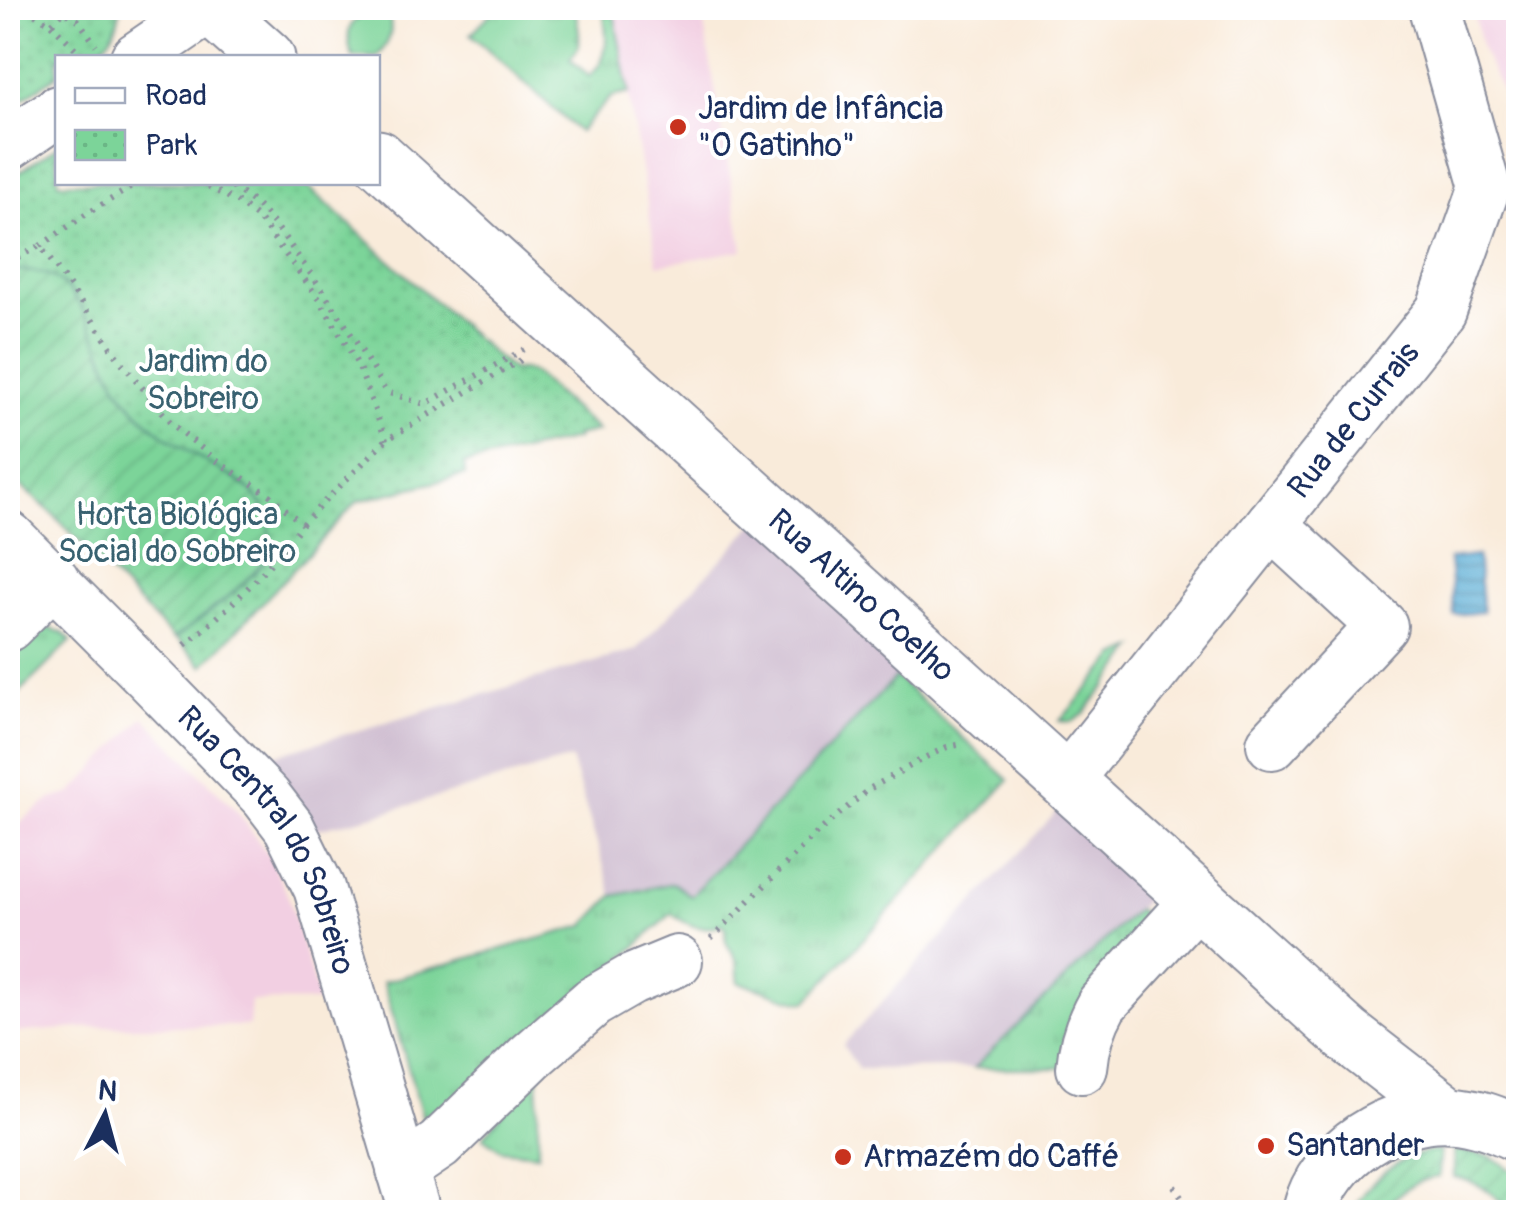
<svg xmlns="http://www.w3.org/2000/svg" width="1526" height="1220" font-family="Pangolin,sans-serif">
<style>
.built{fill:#f2cfe2}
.industrial{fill:#cfbdd0}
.grass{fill:url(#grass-tufts);stroke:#4c827c;stroke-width:2.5}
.park{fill:url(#park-dots);stroke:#4c827c;stroke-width:2.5}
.garden{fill:url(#garden-furrows);stroke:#4c827c;stroke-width:2.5}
.water{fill:url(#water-rules);stroke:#3a6e9a;stroke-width:2.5}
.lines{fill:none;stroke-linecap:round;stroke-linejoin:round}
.minor-casing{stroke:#8a8d9c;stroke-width:54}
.major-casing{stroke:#8a8d9c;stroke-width:59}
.path{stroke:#8a8d9c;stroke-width:6;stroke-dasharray:2.5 8;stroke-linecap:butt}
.minor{stroke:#fff;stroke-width:50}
.major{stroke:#fff;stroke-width:55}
.poi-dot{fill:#c8321e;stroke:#fff;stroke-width:4}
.labels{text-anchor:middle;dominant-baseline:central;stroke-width:8;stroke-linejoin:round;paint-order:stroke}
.poi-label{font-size:32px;fill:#1b2f5e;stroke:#fff;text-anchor:start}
.park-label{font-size:32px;fill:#386170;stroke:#fff}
.street-label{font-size:32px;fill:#1b2f5e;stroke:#fff}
</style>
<defs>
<pattern id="grass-tufts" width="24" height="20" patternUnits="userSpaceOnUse" patternTransform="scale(2.5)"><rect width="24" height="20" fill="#7cd499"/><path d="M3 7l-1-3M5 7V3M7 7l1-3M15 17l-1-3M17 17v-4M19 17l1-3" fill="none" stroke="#6bb686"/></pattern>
<pattern id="park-dots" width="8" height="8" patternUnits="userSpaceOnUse" patternTransform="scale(2.5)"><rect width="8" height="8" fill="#7cd499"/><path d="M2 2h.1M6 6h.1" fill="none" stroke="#6bb686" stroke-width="1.8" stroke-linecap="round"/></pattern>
<pattern id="garden-furrows" width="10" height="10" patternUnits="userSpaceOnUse" patternTransform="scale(2.5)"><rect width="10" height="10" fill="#7cd499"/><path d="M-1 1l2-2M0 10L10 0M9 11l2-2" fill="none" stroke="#6bb686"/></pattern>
<pattern id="water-rules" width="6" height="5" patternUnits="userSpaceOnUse" patternTransform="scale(2.5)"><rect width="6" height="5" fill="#5aadd5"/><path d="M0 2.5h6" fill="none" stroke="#4a8db0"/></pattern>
</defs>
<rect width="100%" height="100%" fill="#fff"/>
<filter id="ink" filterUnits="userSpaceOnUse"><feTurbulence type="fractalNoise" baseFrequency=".01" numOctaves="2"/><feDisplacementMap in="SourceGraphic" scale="20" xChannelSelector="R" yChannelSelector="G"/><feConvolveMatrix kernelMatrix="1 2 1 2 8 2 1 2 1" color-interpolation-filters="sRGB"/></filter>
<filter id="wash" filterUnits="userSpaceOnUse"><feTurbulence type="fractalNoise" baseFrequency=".0048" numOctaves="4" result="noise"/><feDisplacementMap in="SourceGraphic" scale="40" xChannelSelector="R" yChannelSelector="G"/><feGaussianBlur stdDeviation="2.25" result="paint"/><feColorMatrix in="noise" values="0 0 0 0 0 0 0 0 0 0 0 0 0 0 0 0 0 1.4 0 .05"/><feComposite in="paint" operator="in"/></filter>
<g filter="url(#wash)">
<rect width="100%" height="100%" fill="#f9ebda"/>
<g class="built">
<polygon points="613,8 701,8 743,250 658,265"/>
<polygon points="1475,8 1518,8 1518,118 1515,118 1482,50 1475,19"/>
<polygon points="144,717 238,812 270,858 288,896 319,1002 251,1001 249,1026 109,1026 8,1033 8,831 51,799 72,793"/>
</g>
<g class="industrial">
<polygon points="765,513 919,653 690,896 673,883 613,896 571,759 375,815 298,834 240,765 636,650"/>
<polygon points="1074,793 1167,877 1107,940 974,1068 858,1069 843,1045"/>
</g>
<g class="grass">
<path d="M496,8h79c3,19 10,36 -5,51l19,17c22,-18 18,-43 14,-68h10l16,85 -18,4 -32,35 -108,-98z"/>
<path d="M378,13l8,3 4,4c3,16 -3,25 -13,37h-24c-10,-24 -4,-43 25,-44z"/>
<polygon points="50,628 63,633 71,641 8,704 8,662 42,630"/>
<polygon points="1135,648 1084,714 1072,722 1060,721 1116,656"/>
<path d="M896,677l113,103 -203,222c-24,-3 -43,-15 -67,-19 -2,-7 0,-18 -3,-24 -6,-13 -14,-15 -9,-30l-5,-5c-22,8 -32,2 -51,-10l-225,208 -19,10 -44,-150 201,-56 29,-30 60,-13 18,13z"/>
<polygon points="1137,909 1158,927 1072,1068 974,1068"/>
<polygon points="538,1071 538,1154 501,1150 483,1137"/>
</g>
<g class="park">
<path d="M8,8h112c-1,21 -15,44 -37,50 -7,1 -18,0 -25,0l-1,17 -49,34z"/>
<polygon points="57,146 58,182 304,183 493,354 512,370 524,370 533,373 598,431 576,436 576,439 464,464 465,475 358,501 203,666 52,513 8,475 8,180"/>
</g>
<g class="garden">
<path d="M24,270c7,2 16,2 22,4 40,15 53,79 72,113 6,10 16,21 24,29 24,24 53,39 81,56 11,7 23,13 31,22 12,13 20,40 15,57 -9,26 -72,70 -95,88l-122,-126 -44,-38v-203z"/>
<path d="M1440,1150l-1,27c-25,2 -42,15 -56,35h-31c18,-34 48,-58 88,-62z"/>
<path d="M1454,1150l36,6 28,18v38h-10c-13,-20 -30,-30 -54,-35z"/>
</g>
<polygon class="water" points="1477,556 1483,612 1454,615 1449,559"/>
</g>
<g filter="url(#ink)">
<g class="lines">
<defs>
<g id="minor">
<polyline points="136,58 209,8"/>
<polyline points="8,145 58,111"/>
<polyline points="1271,524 1382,626 1272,744"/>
<path id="s1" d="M8,536l142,142 116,119 23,30 30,61 96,324"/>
<polyline points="8,626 54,580"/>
<path id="s2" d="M1067,780l374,-469 44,-124 -51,-179"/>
<path d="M1082,1068c2,-24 8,-43 20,-64l96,-105"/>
<polyline points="402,1170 439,1145 530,1057 593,1002 631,980 677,961"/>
</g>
<g id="major">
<polyline points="211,8 267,58"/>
<path id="s3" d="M378,158l941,852 28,25 102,79"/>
<path d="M1310,1212c14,-59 83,-102 142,-98 25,2 45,10 66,20"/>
</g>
</defs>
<use href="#minor" class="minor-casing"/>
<use href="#major" class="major-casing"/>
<g class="path">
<polyline points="26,8 51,24 67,8"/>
<polyline points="59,8 78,20 96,45"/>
<polyline points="51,24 85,58"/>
<polyline points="199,182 236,201 258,218 320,300 358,365 386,440"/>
<path d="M223,182c42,23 55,47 82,84 30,40 55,82 81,126l39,12 100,-55"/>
<polyline points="40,246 88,213 140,182"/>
<path d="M8,262l32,-16 31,42 47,70 54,66 49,40 49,31 32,29c-34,47 -77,89 -122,125"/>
<polyline points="302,524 386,440 526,357"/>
<polyline points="711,939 817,833 869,789 928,756 947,747 958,745"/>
<polyline points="1174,1186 1183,1200 1183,1212"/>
</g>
<use href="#minor" class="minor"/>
<use href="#major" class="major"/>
</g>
</g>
<g class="poi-dot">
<circle cx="678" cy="127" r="10"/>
<circle cx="1266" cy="1146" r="10"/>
<circle cx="843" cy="1157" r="10"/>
</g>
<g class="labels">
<g class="poi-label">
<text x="698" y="109">Jardim de Infância<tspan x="698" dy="37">"O Gatinho"</tspan></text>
<text x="1286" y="1146">Santander</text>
<text x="863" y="1157">Armazém do Caffé</text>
</g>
<g class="park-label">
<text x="203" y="362">Jardim do<tspan x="203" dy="37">Sobreiro</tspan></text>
<text x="177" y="515">Horta Biológica<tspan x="177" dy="37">Social do Sobreiro</tspan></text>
</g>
<g class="street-label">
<text stroke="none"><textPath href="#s2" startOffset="460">Rua de Currais</textPath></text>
<text stroke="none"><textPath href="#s3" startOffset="652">Rua Altino Coelho</textPath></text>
<text stroke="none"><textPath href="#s1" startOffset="405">Rua Central do Sobreiro</textPath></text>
</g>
</g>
<rect width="1526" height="1220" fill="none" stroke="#fff" stroke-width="40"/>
<rect x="55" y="55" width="325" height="130" fill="#ffffff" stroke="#a4acbf" stroke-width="2.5"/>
<rect x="75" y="88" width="50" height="15" fill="#ffffff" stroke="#a4acbf" stroke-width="2.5"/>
<text x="145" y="105" font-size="30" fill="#1b2f5e">Road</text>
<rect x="75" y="130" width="50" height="30" fill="url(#park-dots)" stroke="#a4acbf" stroke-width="2.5"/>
<text x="145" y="155" font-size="30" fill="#1b2f5e">Park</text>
<g transform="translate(105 1115) rotate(6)" stroke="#ffffff" stroke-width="8" paint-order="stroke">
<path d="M0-8L18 38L0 25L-18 38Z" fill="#1b2f5e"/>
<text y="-15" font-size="28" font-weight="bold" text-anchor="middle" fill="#1b2f5e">N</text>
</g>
</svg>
